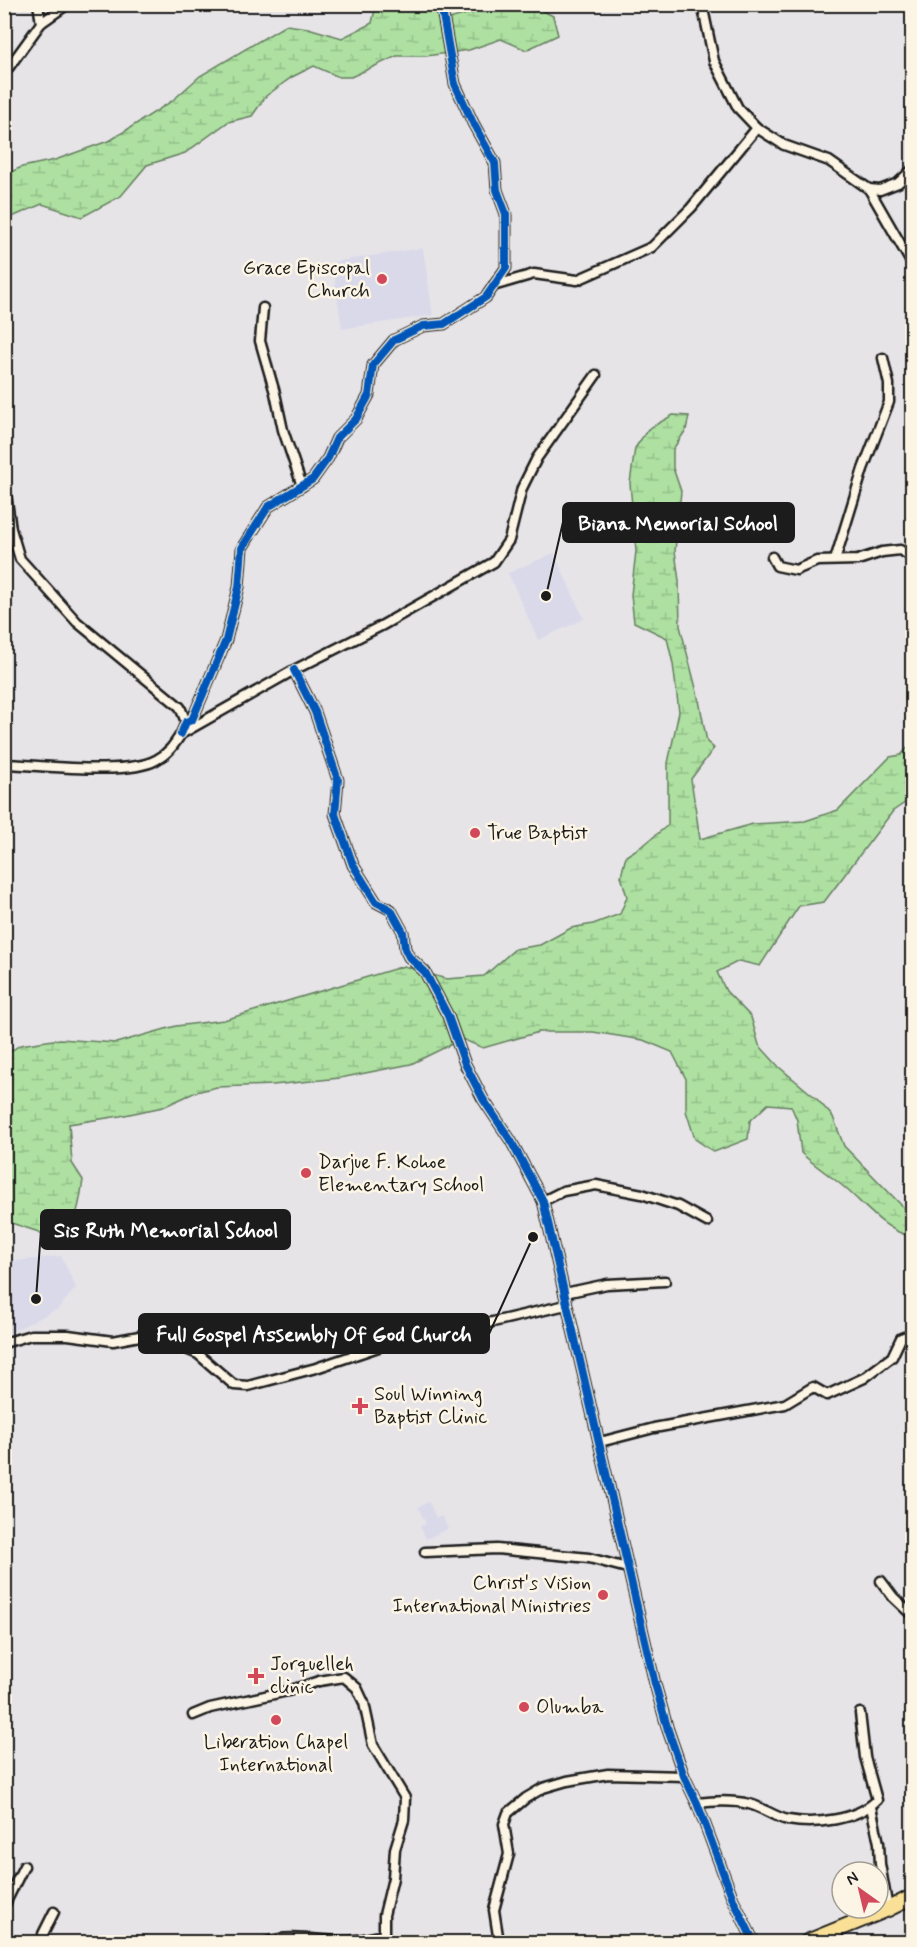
<svg xmlns="http://www.w3.org/2000/svg" width="917" height="1947" font-family="Mynerve,sans-serif">
<style>
.built{fill:#d9d9ea}
.wetland{fill:url(#wetland-marsh);stroke:#647e5e;stroke-width:1.5}
.lines{fill:none;stroke-linecap:round;stroke-linejoin:round}
.minor-casing{stroke:#1c1c1c;stroke-width:13}
.trunk-casing{stroke:#1c1c1c;stroke-width:18}
.minor{stroke:#fcf5e5;stroke-width:8}
.trunk{stroke:#f9e096;stroke-width:14}
.cycleway-casing{stroke:#fcf5e5;stroke-width:11}
.cycleway{stroke:#0057b8;stroke-width:8}
.poi-dot{fill:#d1495b;stroke:#fcf5e5;stroke-width:2}
.labels{text-anchor:middle;dominant-baseline:central;stroke-width:5;stroke-linejoin:round;paint-order:stroke}
.poi-label{font-size:20px;fill:#1c1c1c;stroke:#fcf5e5;text-anchor:start}
.leader{fill:none;stroke:#1c1c1c;stroke-width:2}
.callout-dot{fill:#1c1c1c;stroke:#fcf5e5;stroke-width:2}
.callout{fill:#1c1c1c;stroke:#1c1c1c;stroke-width:2}
.callout-label{font-size:21px;text-anchor:middle;font-weight:bold;fill:#fff}
</style>
<defs>
<pattern id="wetland-marsh" width="20" height="14" patternUnits="userSpaceOnUse" patternTransform="scale(1.5)"><rect width="20" height="14" fill="#ade0a1"/><path d="M1 5h8M5 5V1M11 12h8M15 12V8" fill="none" stroke="#94c08a"/></pattern>
</defs>
<rect width="100%" height="100%" fill="#e7e4e8"/>
<filter id="ink" filterUnits="userSpaceOnUse"><feTurbulence type="fractalNoise" baseFrequency=".0167" numOctaves="2"/><feDisplacementMap in="SourceGraphic" scale="12" xChannelSelector="R" yChannelSelector="G"/><feConvolveMatrix kernelMatrix="1 2 1 2 8 2 1 2 1" color-interpolation-filters="sRGB"/></filter>
<g filter="url(#ink)">
<g class="built">
<polygon points="423,248 433,315 342,329 332,262"/>
<polygon points="554,553 584,619 538,640 508,573"/>
<polygon points="61,1256 76,1288 58,1309 5,1335 5,1262"/>
<polygon points="429,1502 436,1518 442,1516 448,1529 426,1539 420,1526 426,1524 418,1507"/>
</g>
<g class="wetland">
<polygon points="530,4 553,16 558,35 526,50 501,39 469,50 426,56 397,56 351,77 339,77 314,66 292,77 266,96 252,116 228,122 185,153 147,165 121,196 82,217 42,204 5,220 4,175 22,167 55,160 111,140 172,101 200,76 286,25 308,28 342,38 372,23 376,5 431,5 435,12 446,20 477,11 483,5"/>
<path d="M673,415l16,1 -3,14 -13,19v19l8,23 -6,60 4,30 1,45 19,74 8,42 7,6 -23,31 9,60 53,-15 52,-3 33,-11 52,-53 11,-2 11,-12v55l-19,13 -69,91 -25,4 -39,60 -21,-5 -22,11 9,19 25,26 8,28 20,22 37,31 17,19 11,29 68,70v21c-28,-7 -45,-30 -67,-49 -14,-12 -30,-22 -44,-35l-4,-33 -6,-14 -23,-2 -18,17 -2,18 -34,13 -19,-13 -9,-28v-32l-14,-27 -29,-12 -50,-8h-54l-56,16 -21,-9 -51,25 -71,14 -67,7 -56,2 -21,5 -33,15 -43,9 -51,8 3,39 11,17c-4,25 -5,49 -30,62l-14,-10 -34,-11 -1,-165 16,-11 40,-6 56,4 60,-17 48,-6 180,-54 42,13 38,-3 31,-27 25,-4 31,-17 22,-4 27,-10 7,-17 -6,-21 5,-20 19,-12 23,-19v-62l11,-51 -6,-48 -6,-26 -33,-16 -3,-27 5,-44 -6,-68 5,-35 13,-19z"/>
</g>
<g class="lines">
<defs>
<g id="minor">
<polyline points="38,4 41,23"/>
<polyline points="702,4 714,61 738,108 757,128 784,145 829,161 869,189 880,190 898,183 912,170"/>
<polyline points="4,74 41,23 68,4"/>
<polyline points="869,189 912,264"/>
<polyline points="493,286 534,274 577,280 652,247 691,208 757,128"/>
<polyline points="263,308 260,341 275,393 283,430 302,486"/>
<polyline points="4,480 11,529 20,559 77,622 180,707 186,722"/>
<polyline points="772,557 777,566 796,570 817,561 858,560 882,552 900,550 912,557"/>
<polyline points="835,560 863,469 889,402 889,384 883,358"/>
<polyline points="294,670 315,712 338,780 335,814 353,865 376,902 391,910 403,932 405,949 409,957 425,972 448,1016 465,1064 483,1099 511,1141 543,1201 655,1684 668,1730 684,1776 697,1803 733,1899 754,1942"/>
<polyline points="181,734 186,722 192,720 226,640 239,587 242,548 268,507 313,479 328,458 337,438 356,419 369,395 373,365 394,340 423,326 444,324 486,297 506,268 506,214 497,190 495,163 473,123 455,84 441,4"/>
<path d="M4,764c36,1 124,12 152,-4 12,-6 18,-15 25,-26l113,-64 87,-44 113,-64 15,-22 13,-52 15,-30 59,-83"/>
<polyline points="543,1201 563,1191 596,1185 642,1194 678,1206 707,1222"/>
<polyline points="565,1293 607,1284 665,1281"/>
<polyline points="4,1343 31,1335 68,1335 113,1341 150,1334 198,1354 234,1385 248,1386 316,1368 408,1337 493,1322 566,1305"/>
<polyline points="600,1442 654,1428 785,1404 813,1387 827,1395 864,1378 892,1357 901,1338 912,1334"/>
<polyline points="425,1552 497,1549 589,1558 627,1568"/>
<polyline points="881,1581 893,1597 912,1615"/>
<path d="M193,1715l17,-7 78,-17 31,-10 25,-4 13,11 7,15 9,42 32,53 -1,22 -9,29 -2,29 -9,37v20c-14,3 -27,6 -42,6 -22,0 -55,-7 -75,1"/>
<path d="M697,1803c17,-2 35,-3 52,1 13,3 25,13 39,16 27,5 69,0 89,-20l-12,-43 -5,-44"/>
<polyline points="871,1807 879,1843 880,1864 888,1909"/>
<polyline points="4,1906 24,1866"/>
<polyline points="45,1942 43,1934 54,1912"/>
<polyline points="499,1942 494,1910 509,1854 504,1824 508,1813 526,1798 543,1788 567,1781 608,1774 684,1776"/>
</g>
<polyline id="trunk" points="807,1942 888,1909 912,1897"/>
</defs>
<use href="#minor" class="minor-casing"/>
<use href="#trunk" class="trunk-casing"/>
<use href="#minor" class="minor"/>
<use href="#trunk" class="trunk"/>
<defs>
<g id="cycleway">
<polyline points="294,670 315,712 338,780 335,814 353,865 376,902 391,910 403,932 405,949 409,957 425,972 448,1016 465,1064 483,1099 511,1141 543,1201 655,1684 668,1730 684,1776 697,1803 733,1899 754,1942"/>
<polyline points="181,734 186,722 192,720 226,640 239,587 242,548 268,507 313,479 328,458 337,438 356,419 369,395 373,365 394,340 423,326 444,324 486,297 506,268 506,214 497,190 495,163 473,123 455,84 441,4"/>
</g>
</defs>
<use href="#cycleway" class="cycleway-casing"/>
<use href="#cycleway" class="cycleway"/>
</g>
</g>
<g class="poi-dot">
<circle cx="382" cy="279" r="6"/>
<circle cx="475" cy="833" r="6"/>
<circle cx="306" cy="1173" r="6"/>
<path d="M357 1397h6v6h6v6h-6v6h-6v-6h-6v-6h6z"/>
<circle cx="603" cy="1595" r="6"/>
<path d="M253 1667h6v6h6v6h-6v6h-6v-6h-6v-6h6z"/>
<circle cx="524" cy="1707" r="6"/>
<circle cx="276" cy="1720" r="6"/>
</g>
<g class="labels">
<g class="poi-label">
<text x="370" y="268" text-anchor="end">Grace Episcopal<tspan x="370" dy="23">Church</tspan></text>
<text x="487" y="833">True Baptist</text>
<text x="318" y="1162">Darjue F. Kohoe<tspan x="318" dy="23">Elementary School</tspan></text>
<text x="374" y="1394">Soul Winning<tspan x="374" dy="23">Baptist Clinic</tspan></text>
<text x="591" y="1583" text-anchor="end">Christ's Vision<tspan x="591" dy="23">International Ministries</tspan></text>
<text x="270" y="1664">Jorquelleh<tspan x="270" dy="23">clinic</tspan></text>
<text x="536" y="1707">Olumba</text>
<text x="276" y="1742" text-anchor="middle">Liberation Chapel<tspan x="276" dy="23">International</tspan></text>
</g>
</g>
<path class="leader" d="M546 596L563 522M36 1299L41 1230M533 1237L489 1334"/>
<g class="callout-dot">
<circle cx="546" cy="596" r="6"/>
<circle cx="36" cy="1299" r="6"/>
<circle cx="533" cy="1237" r="6"/>
</g>
<g class="callout">
<rect x="563" y="503" width="231" height="39" rx="6"/>
<rect x="41" y="1210" width="249" height="39" rx="6"/>
<rect x="139" y="1314" width="350" height="39" rx="6"/>
</g>
<g class="callout-label">
<text x="678" y="530">Biana Memorial School</text>
<text x="166" y="1237">Sis Ruth Memorial School</text>
<text x="314" y="1341">Full Gospel Assembly Of God Church</text>
</g>
<rect width="917" height="1947" fill="none" stroke="#fcf5e5" stroke-width="24"/>
<rect x="12" y="12" width="893" height="1923" fill="none" stroke="#1c1c1c" stroke-width="2" filter="url(#ink)"/>
<g transform="translate(860 1890) rotate(326)"><circle r="28" fill="#fcf5e5" stroke="#a29e95" stroke-width="1.5"/>
<path d="M0-4.5L10 22L0 15L-10 22Z" fill="#d1495b"/>
<text y="-9" font-size="16" font-weight="bold" text-anchor="middle" fill="#1c1c1c">N</text>
</g>
</svg>
